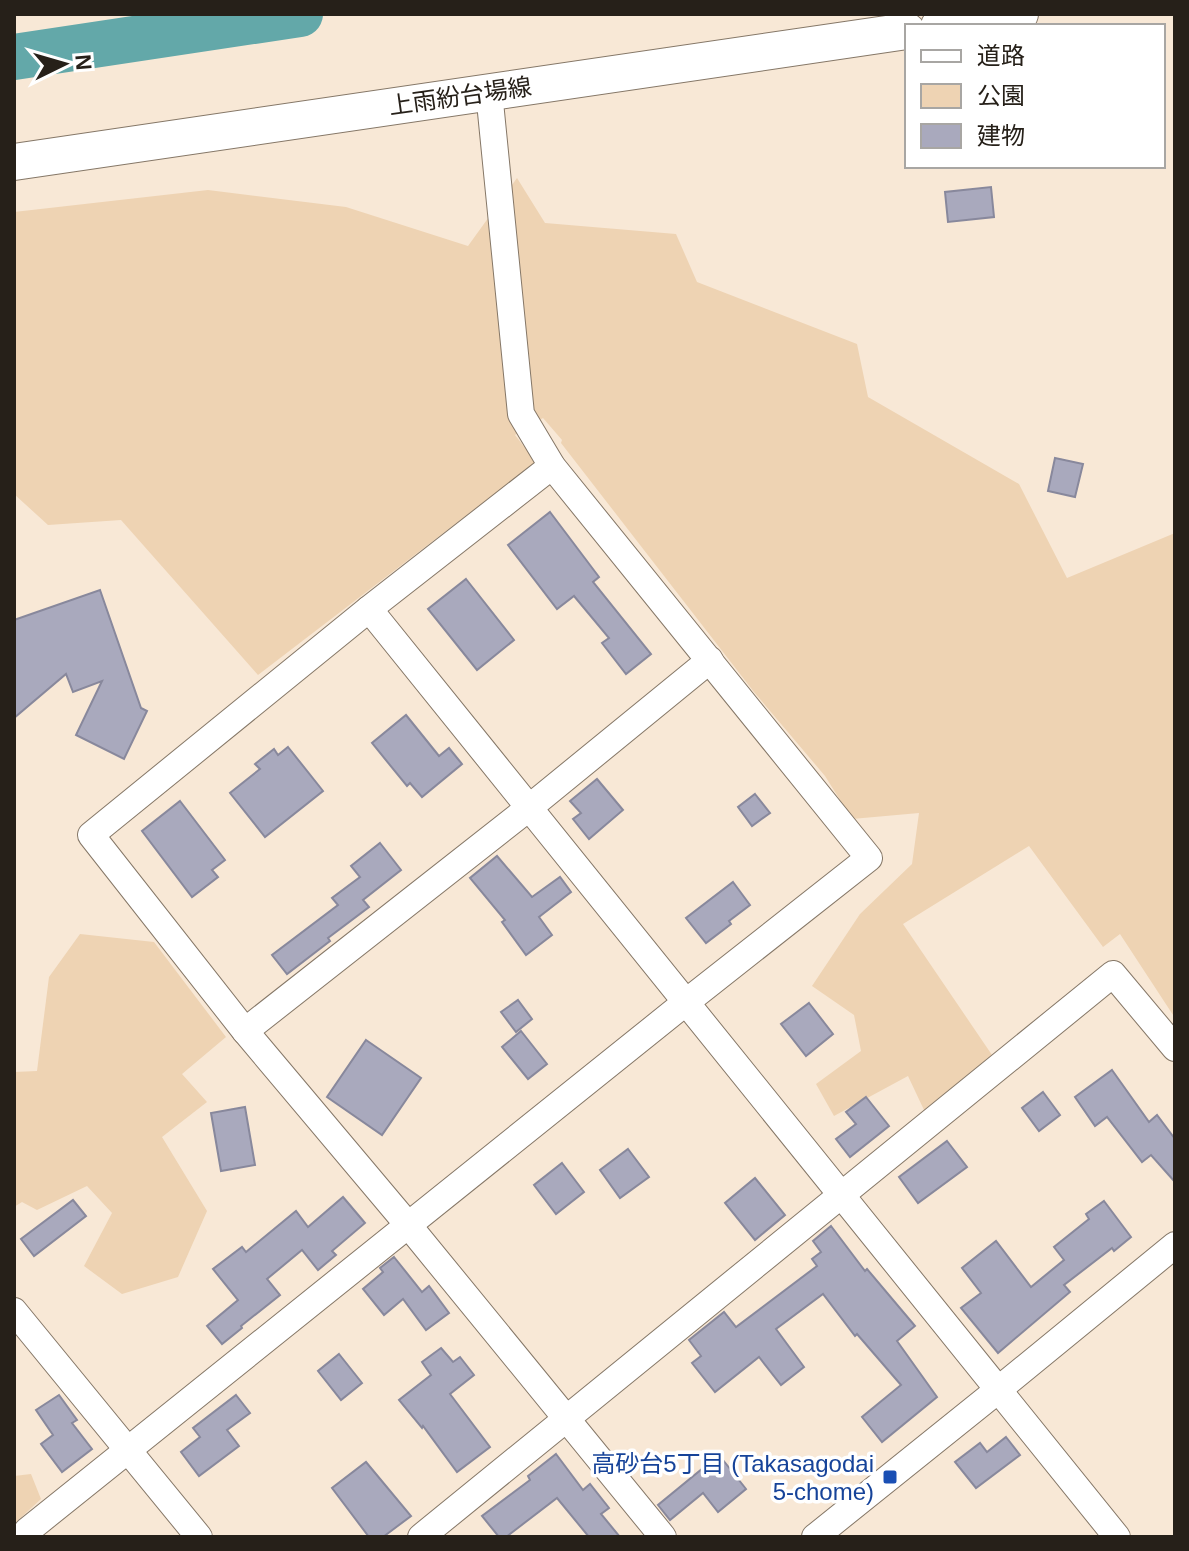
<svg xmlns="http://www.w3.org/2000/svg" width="1189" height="1551" font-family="Arial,'Noto Sans JP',sans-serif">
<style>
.green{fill:#eed3b3}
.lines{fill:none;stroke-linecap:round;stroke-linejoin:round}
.river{stroke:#63a8a9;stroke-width:46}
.building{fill:#a9a9bd;stroke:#88889c;stroke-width:2}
.street-casing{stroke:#857767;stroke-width:28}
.secondary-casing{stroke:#857767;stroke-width:38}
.street{stroke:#fff;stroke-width:26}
.secondary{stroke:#fff;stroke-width:36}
.transit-dot{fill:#1a4fb4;stroke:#fff;stroke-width:3}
.labels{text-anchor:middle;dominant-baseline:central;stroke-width:7;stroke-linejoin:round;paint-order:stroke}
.street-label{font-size:24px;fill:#262019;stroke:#fff}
.transit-label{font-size:24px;fill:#164399;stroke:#fff;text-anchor:end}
</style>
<rect width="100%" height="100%" fill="#f8e8d6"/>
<g class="green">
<polygon points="517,178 545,223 676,234 697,282 857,344 868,397 1019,484 1067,578 1175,533 1175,1018 1120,934 1103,947 1029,846 903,924 992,1055 924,1110 908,1076 834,1116 816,1084 861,1051 854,1015 812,986 860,914 912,864 919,813 852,819 825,776 754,692 561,443 562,440 543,418 515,435 536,462 258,675 121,520 48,525 14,494 14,212 208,190 346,207 468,246"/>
<polygon points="80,934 154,942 226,1037 182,1074 207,1102 162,1137 207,1211 178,1277 122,1294 84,1266 112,1213 87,1186 37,1210 22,1202 14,1207 14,1072 37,1071 49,977"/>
<polygon points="31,1474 41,1499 14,1524 14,1476"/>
</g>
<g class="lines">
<polyline class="river" points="14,57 300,14"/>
</g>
<g class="building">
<polygon points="991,187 994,217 948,222 945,192"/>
<polygon points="1055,458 1083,464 1075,497 1048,491"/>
<polygon points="550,512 599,577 593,582 651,654 626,674 602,643 609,638 574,596 557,609 508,545"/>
<polygon points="466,579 514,640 477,670 428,609"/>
<polygon points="100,590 141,708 147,711 124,759 76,735 102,681 73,692 66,674 14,718 14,620"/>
<polygon points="406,715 439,756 449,748 462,764 422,797 410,783 407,786 372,743"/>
<polygon points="288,747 323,791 265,837 230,793 260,769 255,764 274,749 278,755"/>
<polygon points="597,779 623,810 589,839 573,819 581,813 570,801"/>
<polygon points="755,794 770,813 752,826 738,807"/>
<polygon points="180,801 225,860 212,870 218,877 192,897 142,831"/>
<polygon points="380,843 401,870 363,900 369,907 328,938 330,941 287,974 272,955 338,905 332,898 360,877 351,866"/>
<polygon points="497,856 532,897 560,877 571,892 539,917 552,935 526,955 502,922 505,920 470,878"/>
<polygon points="733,882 750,905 729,921 731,924 706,943 686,918"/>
<polygon points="518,1000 532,1019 516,1032 501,1012"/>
<polygon points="809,1003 833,1034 806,1056 781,1024"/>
<polygon points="521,1031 547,1064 528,1079 502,1047"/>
<polygon points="366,1040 421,1078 382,1135 327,1097"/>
<polygon points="1112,1070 1149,1122 1157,1115 1175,1139 1175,1182 1151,1155 1142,1162 1107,1117 1095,1126 1075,1097"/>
<polygon points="1043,1092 1060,1115 1039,1131 1022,1108"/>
<polygon points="866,1097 889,1126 850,1157 836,1139 856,1124 846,1112"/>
<polygon points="245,1107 255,1165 221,1171 211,1113"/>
<polygon points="947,1141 967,1167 918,1203 899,1177"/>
<polygon points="628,1149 649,1177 620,1198 600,1170"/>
<polygon points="562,1163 584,1192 556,1214 534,1185"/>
<polygon points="755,1178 785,1215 755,1240 725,1203"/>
<polygon points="343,1197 365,1223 332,1251 336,1255 318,1270 302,1250 267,1279 280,1295 241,1326 242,1328 222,1344 207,1326 238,1300 213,1269 242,1247 246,1252 296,1211 308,1227"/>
<polygon points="73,1200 86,1216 34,1256 21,1239"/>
<polygon points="1104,1201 1131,1237 1114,1251 1112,1248 1064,1285 1070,1292 998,1353 961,1308 981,1293 962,1268 996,1241 1031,1287 1064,1260 1054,1247 1089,1219 1086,1214"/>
<polygon points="831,1226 865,1271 867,1269 915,1326 897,1341 937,1397 882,1442 862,1417 901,1385 857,1334 855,1336 823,1294 776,1329 804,1367 781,1385 759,1357 715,1392 692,1363 701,1356 689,1340 724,1312 736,1327 817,1266 812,1259 821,1252 813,1241"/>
<polygon points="394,1257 422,1292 429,1286 449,1313 426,1330 403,1299 384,1315 363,1289 383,1272 380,1268"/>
<polygon points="441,1348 453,1362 460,1357 474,1375 450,1394 490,1447 457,1472 423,1426 422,1428 399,1400 431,1375 422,1362"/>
<polygon points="339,1354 362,1383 341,1400 318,1371"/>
<polygon points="59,1395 77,1420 72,1423 92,1449 62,1472 41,1444 53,1435 36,1410"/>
<polygon points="236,1395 250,1413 227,1430 239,1446 199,1476 181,1452 200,1437 193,1428"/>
<polygon points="1006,1437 1020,1455 976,1488 955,1462 980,1443 987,1452"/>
<polygon points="556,1454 583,1490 590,1484 609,1508 601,1514 620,1537 589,1537 557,1498 506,1537 499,1537 482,1516 530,1480 528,1476"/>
<polygon points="719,1455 746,1489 718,1512 703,1493 670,1520 658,1505"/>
<polygon points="366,1462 411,1516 383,1537 369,1537 332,1488"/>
</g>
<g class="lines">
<defs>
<g id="street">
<polyline points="552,466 369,609 91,835 245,1031 409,1226 663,1537"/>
<polyline points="369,609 1117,1537"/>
<polyline points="245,1031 530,807 710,660"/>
<polyline points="14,1311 199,1537"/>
<polyline points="27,1531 685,1003 869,858 552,466 521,414 489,92"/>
<polyline points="421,1537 1113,974 1175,1048"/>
<polyline points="815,1537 998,1390 1175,1245"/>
</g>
<g id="secondary">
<polyline points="939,26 1020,14"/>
<polyline points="14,162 907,31"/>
</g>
</defs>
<use href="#street" class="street-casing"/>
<use href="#secondary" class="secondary-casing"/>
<use href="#street" class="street"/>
<use href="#secondary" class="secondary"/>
</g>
<rect class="transit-dot" x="882" y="1469" width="16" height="16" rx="4"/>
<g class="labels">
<g class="street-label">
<text transform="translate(460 96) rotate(-8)">上雨紛台場線</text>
</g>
<g class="transit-label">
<text x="874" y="1463">高砂台5丁目 (Takasagodai<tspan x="874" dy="28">5-chome)</tspan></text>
</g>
</g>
<rect width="1189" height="1551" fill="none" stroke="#262019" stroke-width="32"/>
<rect x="905" y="24" width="260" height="144" fill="#ffffff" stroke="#a8a6a3" stroke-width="2"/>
<rect x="921" y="50" width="40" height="12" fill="#ffffff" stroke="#a8a6a3" stroke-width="2"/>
<text x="977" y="64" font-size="24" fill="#262019">道路</text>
<rect x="921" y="84" width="40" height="24" fill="#eed3b3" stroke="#a8a6a3" stroke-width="2"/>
<text x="977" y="104" font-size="24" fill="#262019">公園</text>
<rect x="921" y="124" width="40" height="24" fill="#a9a9bd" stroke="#a8a6a3" stroke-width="2"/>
<text x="977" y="144" font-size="24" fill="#262019">建物</text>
<g transform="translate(64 64) rotate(85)" stroke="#ffffff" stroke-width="6" paint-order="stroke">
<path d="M0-6L14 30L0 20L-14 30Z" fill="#262019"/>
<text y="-12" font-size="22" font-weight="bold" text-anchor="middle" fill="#262019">N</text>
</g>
</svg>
